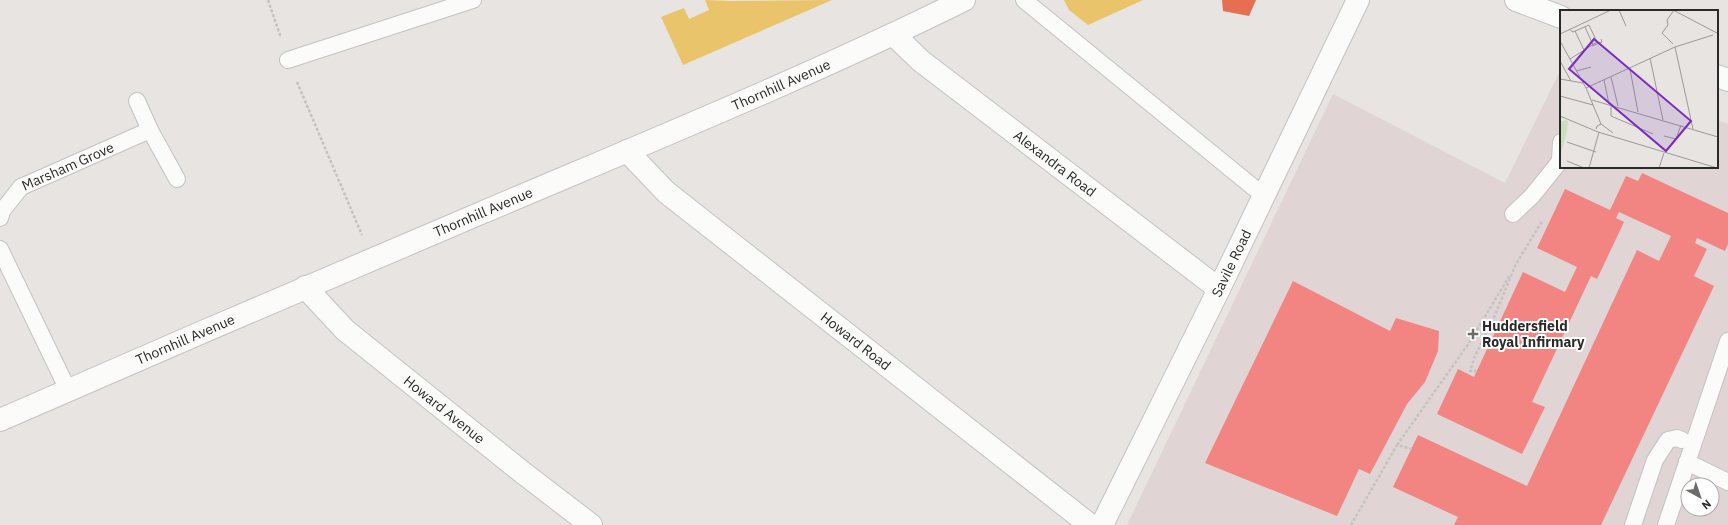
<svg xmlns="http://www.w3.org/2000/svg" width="1728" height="525" font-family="'IBM Plex Sans',sans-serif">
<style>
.medical{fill:#e0d5d4;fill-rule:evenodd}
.homes{fill:#e9c46a}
.shops{fill:#e76f51}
.health{fill:#f28482}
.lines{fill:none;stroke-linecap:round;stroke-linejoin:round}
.service-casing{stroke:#c4c2c3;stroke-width:18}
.minor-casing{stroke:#c4c2c3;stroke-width:24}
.tertiary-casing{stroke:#c4c2c3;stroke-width:24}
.path{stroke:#c3c3c2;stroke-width:2.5;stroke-dasharray:3 2;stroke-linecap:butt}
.service{stroke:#fbfbfa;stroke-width:16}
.minor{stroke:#fbfbfa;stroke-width:22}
.tertiary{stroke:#fbfbfa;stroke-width:22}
.poi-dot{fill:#6c6b6a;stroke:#fff;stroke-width:1.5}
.labels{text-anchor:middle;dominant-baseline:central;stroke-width:4;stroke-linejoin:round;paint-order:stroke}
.street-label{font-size:14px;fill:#2a2a2a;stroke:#fff}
.poi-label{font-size:14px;font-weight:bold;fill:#2a2a2a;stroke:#fff;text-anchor:start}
.inset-road{fill:none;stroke:#9b9a98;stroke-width:1}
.view{fill:#7b2cbf;fill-opacity:0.15;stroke:#7b2cbf;stroke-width:2}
.inset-edge{fill:none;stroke:#2a2a2a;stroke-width:2}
</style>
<rect width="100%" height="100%" fill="#e7e4e1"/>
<path class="medical" d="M1561,69v98h156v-47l11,4v401h-601l206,-431 172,89zM1688,485h24v24h-24z"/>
<g class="homes">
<polygon points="705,0 731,1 832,0 683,65 661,17 684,8 689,19 709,10"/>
<polygon points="1064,0 1143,0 1088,25 1069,10"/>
</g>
<polygon class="shops" points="1222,0 1256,0 1249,16 1223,11"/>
<g class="health">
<polygon points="1642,173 1728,213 1728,244 1725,251 1697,238 1695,243 1707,249 1694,276 1714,286 1601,525 1454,525 1458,517 1393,487 1418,435 1527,486 1637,250 1659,261 1671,236 1619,212 1616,218 1624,222 1597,279 1591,276 1532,402 1545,407 1522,454 1437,414 1458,369 1474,377 1523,272 1565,292 1577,267 1537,248 1565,189 1610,210 1626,176 1638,181"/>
<polygon points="1293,281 1390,331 1396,318 1439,331 1438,351 1425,382 1407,404 1370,474 1359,469 1337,516 1205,463"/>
</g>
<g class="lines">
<defs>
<g id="service">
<polyline points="1024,0 1264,196"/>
<polyline points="288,60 473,0"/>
<polyline points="137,101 150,130 177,179"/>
<polyline points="1560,160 1561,142"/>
<polyline points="1513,214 1532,196 1561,160"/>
<path id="s1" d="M0,218l2,-7 19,-24 129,-57"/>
<polyline points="0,249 68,390"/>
<polyline points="1687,462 1728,482"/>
<polyline points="1633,525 1655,460 1668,440 1677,438 1682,440"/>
<polyline points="1666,525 1728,341"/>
</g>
<g id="minor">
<path id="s2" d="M894,35l27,26 298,228"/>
<path id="s3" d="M627,151l39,41 424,333"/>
<path id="s4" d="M305,287l40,43 177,142 69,53"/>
<path id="s5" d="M0,420c160,-70 320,-139 481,-207 162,-69 325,-135 483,-213"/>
<path id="s6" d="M1102,525l117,-236 139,-289"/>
</g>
<g id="tertiary">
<polyline points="1516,0 1561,17"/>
<polyline points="1717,76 1728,80"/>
</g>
</defs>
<use href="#service" class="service-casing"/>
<use href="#minor" class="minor-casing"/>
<use href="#tertiary" class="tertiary-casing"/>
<g class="path">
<polyline points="268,0 281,38"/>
<polyline points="297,82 362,235"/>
<polyline points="1477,371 1470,371 1475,356 1495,315 1515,266 1542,221"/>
<polyline points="1397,445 1469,343 1510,275"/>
<polyline points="1351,525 1397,445 1412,449"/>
</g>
<use href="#service" class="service"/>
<use href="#minor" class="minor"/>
<use href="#tertiary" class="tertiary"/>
</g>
<path class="poi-dot" d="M1471 328h4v4h4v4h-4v4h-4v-4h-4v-4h4z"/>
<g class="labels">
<g class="street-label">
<text stroke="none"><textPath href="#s5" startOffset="850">Thornhill Avenue</textPath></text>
<text stroke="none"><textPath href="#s2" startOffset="206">Alexandra Road</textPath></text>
<text stroke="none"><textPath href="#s1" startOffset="89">Marsham Grove</textPath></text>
<text stroke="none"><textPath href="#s5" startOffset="526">Thornhill Avenue</textPath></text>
<text stroke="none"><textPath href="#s6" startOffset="292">Savile Road</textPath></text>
<text stroke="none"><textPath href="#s5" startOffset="202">Thornhill Avenue</textPath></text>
<text stroke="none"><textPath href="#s3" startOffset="298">Howard Road</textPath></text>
<text stroke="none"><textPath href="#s4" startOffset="186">Howard Avenue</textPath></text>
</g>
<g class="poi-label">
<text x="1482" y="326">Huddersfield<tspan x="1482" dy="16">Royal Infirmary</tspan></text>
</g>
</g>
<g transform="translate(1560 10)">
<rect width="158" height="158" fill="#e7e4e1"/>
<path d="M5,110l3,1 -1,10 -7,26v-35z" fill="#ccdfbd"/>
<path class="inset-road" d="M59,0l7,16M113,0l44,23M107,10l1,5 -6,8 11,11M107,10l7,-10M25,17l8,18M158,17v52M9,19l4,3 16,-7 8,17 -27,17M15,21l9,19M0,24l51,-24M0,31l26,47 15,36M32,36l10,-4 -1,-3M115,37l18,82M90,48l13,62M0,51l11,20M70,59l8,43M16,61l15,-4M51,67l7,29M0,69l23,4M44,70l5,24M26,78l89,-41 38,-12M0,86l33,9M32,90l126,37M51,95v11l42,18M0,106l38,16 119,36M36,119l1,-3 4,-2 12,9M104,126l12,3 5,-14M7,132l29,10M7,151l17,7M29,158l10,-36M99,158l5,-15"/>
<path class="view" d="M34,29l97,82 -25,30 -97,-82z"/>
<rect width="158" height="158" class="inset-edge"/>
</g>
<g transform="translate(1700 497) rotate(140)"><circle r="19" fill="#ffffff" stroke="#aaaaaa"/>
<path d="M0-3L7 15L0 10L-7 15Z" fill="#6c6b6a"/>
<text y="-6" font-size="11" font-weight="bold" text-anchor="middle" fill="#2a2a2a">N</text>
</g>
</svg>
